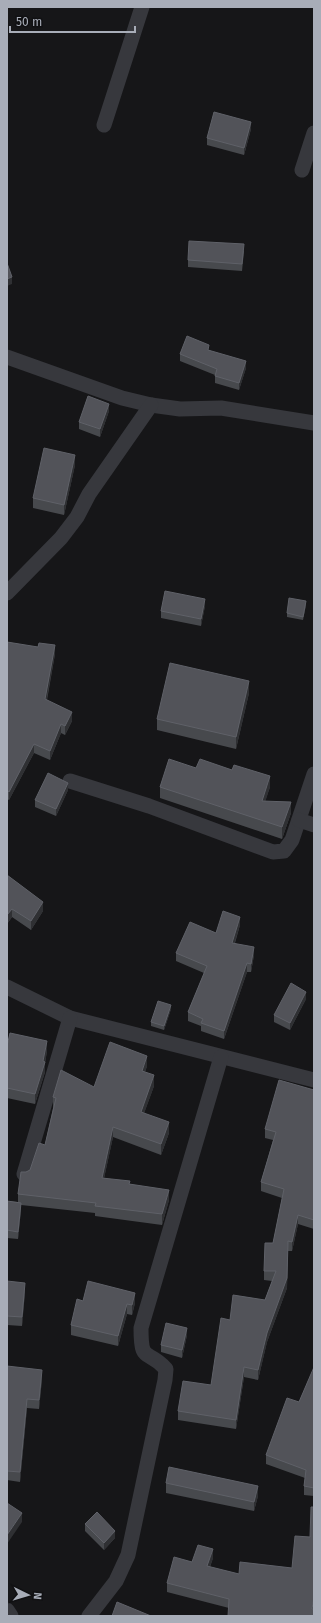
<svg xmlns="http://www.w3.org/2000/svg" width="321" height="1623" font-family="'Fira Sans',sans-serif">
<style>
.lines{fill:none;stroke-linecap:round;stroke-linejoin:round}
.street{stroke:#37383d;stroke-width:15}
.wall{fill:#47494d}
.shaded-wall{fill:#2f3033}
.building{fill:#525359;stroke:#5f6168}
</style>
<rect width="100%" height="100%" fill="#161618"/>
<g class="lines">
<g class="street">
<polyline points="104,125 142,7"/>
<polyline points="302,170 314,133"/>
<polyline points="7,357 122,398 151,405 180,409 221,408 314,423"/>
<polyline points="7,593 61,538 77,517 89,494 151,405"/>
<polyline points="70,781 149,806 273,852 284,851 292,840 314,774"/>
<polyline points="299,820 314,825"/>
<polyline points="7,987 70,1018 314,1080"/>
<polyline points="24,1174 70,1018"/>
<polyline points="7,1610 11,1616"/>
<path d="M89,1616l27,-35 12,-26 37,-175 1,-11c-19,-21 -25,-4 -25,-41l80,-271"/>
</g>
</g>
<g class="wall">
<polygon points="251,129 244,155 207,145 207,138"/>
<polygon points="244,251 242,271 188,267 188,260"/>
<polygon points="209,350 246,368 239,390 215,383 215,375 180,361 180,354"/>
<polygon points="109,411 100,437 79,429 79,422"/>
<polygon points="75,465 64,515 33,508 33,498"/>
<polygon points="306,605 303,620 287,617 287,613"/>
<polygon points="205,606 201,626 161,618 161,611"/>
<polygon points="7,642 55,654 47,700 72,721 65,735 61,733 50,760 34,753 9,800 7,799"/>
<polygon points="249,693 236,749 157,730 157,719"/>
<polygon points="196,768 270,787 265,801 291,813 282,839 160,798 160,787"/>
<polygon points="68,790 56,816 35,807 35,800"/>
<polygon points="7,875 43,911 31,930 12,917 7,924"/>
<polygon points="240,925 235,943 254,955 251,972 247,972 224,1039 201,1031 201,1026 188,1021 188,1012 204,973 176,961 176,953 216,933"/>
<polygon points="306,999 290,1030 274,1022 274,1015"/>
<polygon points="171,1009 164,1030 151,1026 151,1022"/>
<polygon points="7,1046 47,1051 45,1063 45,1072 35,1104 7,1098"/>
<polygon points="147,1066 145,1072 154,1086 144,1113 169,1133 161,1155 113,1137 104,1178 130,1184 169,1200 162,1225 95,1216 95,1213 21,1205 21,1210 18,1239 7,1238 7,1201 18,1202 18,1194 26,1172 30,1170 45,1145 53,1108 53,1097 94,1087"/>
<polygon points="314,1090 314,1229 298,1224 292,1251 288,1251 287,1288 267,1342 258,1380 244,1377 236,1429 178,1420 178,1411 211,1385 230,1320 265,1300 272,1281 264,1280 264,1271 273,1243 282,1198 261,1191 261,1182 273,1140 265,1138 265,1129"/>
<polygon points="7,1281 25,1292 22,1326 7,1325"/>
<polygon points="83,1301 135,1303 132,1315 127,1314 118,1346 71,1335 71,1325"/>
<polygon points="187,1335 182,1358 161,1352 161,1345"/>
<polygon points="7,1366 42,1379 39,1409 27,1408 20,1482 7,1480"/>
<polygon points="314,1367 314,1496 304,1495 304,1486 305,1478 266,1464 266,1455 299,1402"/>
<polygon points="166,1483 258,1496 254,1511 166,1493"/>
<polygon points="85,1524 115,1538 104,1550 85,1531"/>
<polygon points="213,1558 210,1567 314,1606 229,1608 167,1592 167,1583 192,1562"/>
</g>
<g class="shaded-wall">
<polygon points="251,122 251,129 244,155 244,148"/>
<polygon points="12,277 12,284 7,286 7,279"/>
<polygon points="246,361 246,368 239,390 239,383"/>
<polygon points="109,404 109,411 100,437 100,429"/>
<polygon points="75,455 75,465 64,515 64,505"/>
<polygon points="205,599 205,606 201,626 201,619"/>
<polygon points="306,601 306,605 303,620 303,617"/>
<polygon points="55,645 55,654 45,708 45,699"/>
<polygon points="249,681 249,693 236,749 236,737"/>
<polygon points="72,712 72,721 65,735 65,726"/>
<polygon points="61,724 61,733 50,760 50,751"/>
<polygon points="34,744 34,753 9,800 9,792"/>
<polygon points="270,776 270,787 262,812 262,801"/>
<polygon points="68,783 68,790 56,816 56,809"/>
<polygon points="291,802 291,813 282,839 282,827"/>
<polygon points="43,902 43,911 31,930 31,921"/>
<polygon points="12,909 12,917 7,924 7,915"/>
<polygon points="240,917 240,925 232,951 232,943"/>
<polygon points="254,947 254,955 251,972 251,964"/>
<polygon points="247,963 247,972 224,1039 224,1031"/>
<polygon points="306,992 306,999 290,1030 290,1023"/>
<polygon points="171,1005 171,1009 164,1030 164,1026"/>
<polygon points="47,1041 47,1051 45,1063 45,1072 35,1104 35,1094"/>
<polygon points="147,1056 147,1066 142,1081 142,1071"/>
<polygon points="154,1075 154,1086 141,1122 141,1112"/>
<polygon points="169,1122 169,1133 161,1155 161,1144"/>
<polygon points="113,1127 113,1137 102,1188 102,1178"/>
<polygon points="169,1190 169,1200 162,1225 162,1214"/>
<polygon points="21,1203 21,1210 18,1239 18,1232"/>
<polygon points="298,1215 298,1224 292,1251 292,1242"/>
<polygon points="288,1241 287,1288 267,1342 258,1380 258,1370"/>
<polygon points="25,1283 25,1292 22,1326 22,1317"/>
<polygon points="135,1293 135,1303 132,1315 132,1305"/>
<polygon points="127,1304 127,1314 118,1346 118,1336"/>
<polygon points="187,1328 187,1335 182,1358 182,1350"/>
<polygon points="244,1367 244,1377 236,1429 236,1420"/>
<polygon points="42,1370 42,1379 39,1409 39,1400"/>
<polygon points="27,1399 27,1408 20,1482 20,1472"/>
<polygon points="258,1486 258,1496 254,1511 254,1502"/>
<polygon points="22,1513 22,1522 7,1544 7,1535"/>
<polygon points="115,1531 115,1538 104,1550 104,1543"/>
<polygon points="213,1549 213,1558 207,1575 207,1566"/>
<polygon points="314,1597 314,1606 313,1616 312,1609"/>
</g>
<g class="building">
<polygon points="214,112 251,122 244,148 207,138"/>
<polygon points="189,241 244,244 242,264 188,260"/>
<polygon points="7,263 12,277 7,279"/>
<polygon points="187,336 209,345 208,350 246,361 239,383 215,376 217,369 180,354"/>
<polygon points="88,396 109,404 100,429 79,422"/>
<polygon points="44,448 75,455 64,505 33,498"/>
<polygon points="165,591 205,599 201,619 161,611"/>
<polygon points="289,598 306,601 303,617 287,613"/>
<polygon points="7,642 38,647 39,643 55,645 45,699 72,712 65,726 61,724 50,751 34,744 9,792 7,790"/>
<polygon points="170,663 249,681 236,737 157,719"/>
<polygon points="169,759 196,768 200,759 232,770 234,765 270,776 262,801 291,802 282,827 160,787"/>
<polygon points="48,773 68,783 56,809 35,800"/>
<polygon points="7,875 43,902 31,921 12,909 7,915"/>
<polygon points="223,911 240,917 232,943 254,947 251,964 247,963 224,1031 201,1023 203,1019 188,1012 207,966 176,953 190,922 216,933"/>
<polygon points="291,983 306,992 290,1023 274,1015"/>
<polygon points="158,1001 171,1005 164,1026 151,1022"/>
<polygon points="10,1033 47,1041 43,1061 45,1062 35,1094 7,1088 7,1046"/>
<polygon points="110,1042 147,1056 142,1071 154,1075 141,1112 169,1122 161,1144 113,1127 102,1178 130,1181 129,1184 169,1190 162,1214 95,1206 96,1203 18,1194 21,1172 26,1172 30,1170 39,1143 45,1145 56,1098 53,1097 61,1070 94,1087"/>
<polygon points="279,1080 314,1090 314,1220 298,1215 292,1242 288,1241 287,1278 267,1333 258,1370 244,1367 236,1420 178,1411 183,1381 211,1385 221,1318 230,1320 233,1295 265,1300 276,1271 264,1271 265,1243 273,1243 284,1189 261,1182 276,1132 265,1129"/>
<polygon points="7,1201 21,1203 18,1232 7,1230"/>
<polygon points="7,1281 25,1283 22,1317 7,1316"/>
<polygon points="88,1281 135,1293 132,1305 127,1304 118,1336 71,1325 77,1299 83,1301"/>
<polygon points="166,1323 187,1328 182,1350 161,1345"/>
<polygon points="7,1366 42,1370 39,1400 27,1399 20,1472 7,1471"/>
<polygon points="314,1367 314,1488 304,1486 306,1470 266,1455 287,1398 299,1402"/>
<polygon points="169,1467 258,1486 254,1502 166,1483"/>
<polygon points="7,1503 22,1513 7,1535"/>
<polygon points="311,1507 314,1507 314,1597 312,1609 314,1609 314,1616 228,1616 229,1599 167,1583 174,1557 192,1562 198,1545 213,1549 207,1566 239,1574 240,1562 292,1568 295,1536 310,1537"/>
<polygon points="97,1512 115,1531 104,1543 85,1524"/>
<polygon points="117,1602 151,1616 112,1616"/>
</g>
<rect width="321" height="1623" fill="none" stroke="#a8adb8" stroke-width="16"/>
<g transform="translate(28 1595) rotate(95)" stroke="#111113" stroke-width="3" paint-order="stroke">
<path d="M0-3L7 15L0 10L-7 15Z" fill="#a8adb8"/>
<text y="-6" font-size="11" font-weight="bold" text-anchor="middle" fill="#a8adb8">N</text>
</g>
<path d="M10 26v6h125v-6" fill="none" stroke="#a8adb8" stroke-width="2"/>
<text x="16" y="26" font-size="12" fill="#a8adb8" stroke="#111113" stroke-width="3" paint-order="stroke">50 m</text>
</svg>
